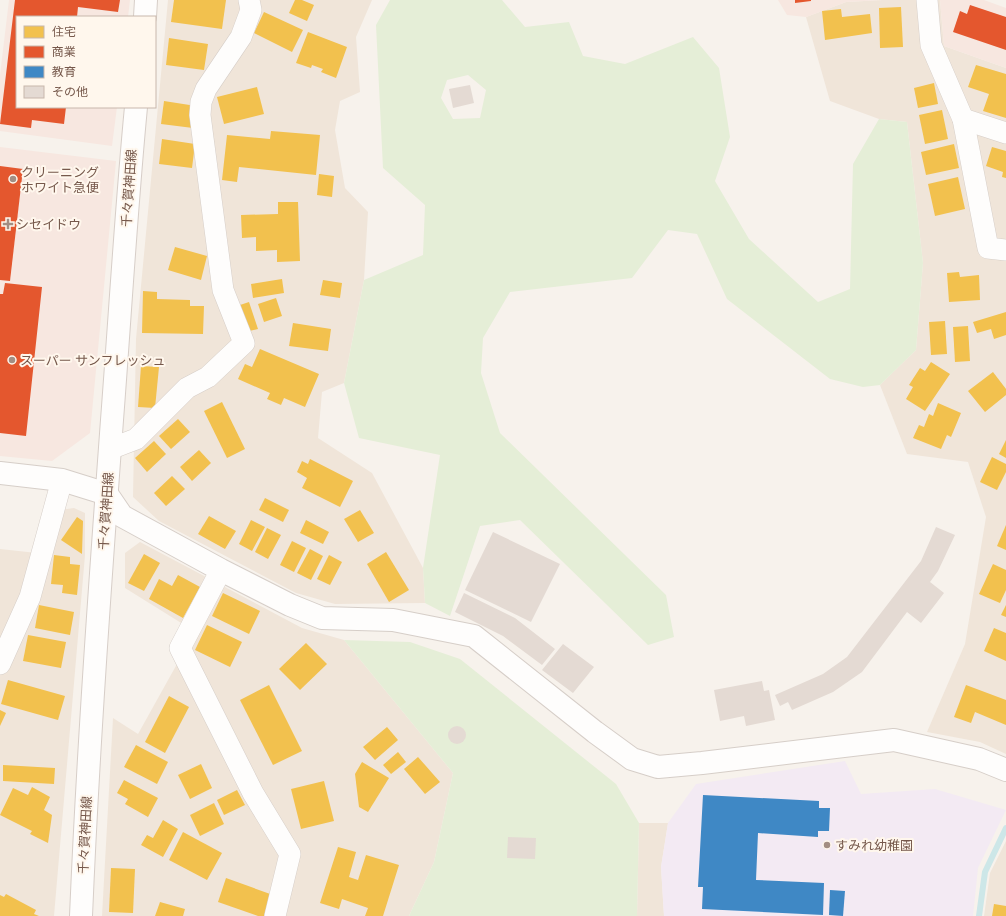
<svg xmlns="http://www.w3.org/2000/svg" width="1006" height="916" font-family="'Archivo Narrow','Noto Sans JP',sans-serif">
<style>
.residential{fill:#f0e5d9}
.commercial{fill:#f7e7e0}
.education{fill:#f3eaf3}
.green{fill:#e5eed7;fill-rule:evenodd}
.homes{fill:#f2c14e}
.shops{fill:#e4572e}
.schools{fill:#3f88c5}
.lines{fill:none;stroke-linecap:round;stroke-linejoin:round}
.stream{stroke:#cde7e8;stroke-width:6}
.building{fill:#e4dad3}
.minor-casing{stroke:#d6cec8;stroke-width:22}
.tertiary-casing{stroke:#d6cec8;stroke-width:24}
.secondary-casing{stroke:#d7cec8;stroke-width:24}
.minor{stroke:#fefdfc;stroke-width:21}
.tertiary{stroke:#fefdfc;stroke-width:22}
.secondary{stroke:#fefdfc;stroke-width:22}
.poi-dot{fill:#a38e83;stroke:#fff7ed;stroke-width:1.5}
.labels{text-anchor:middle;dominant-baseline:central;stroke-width:4;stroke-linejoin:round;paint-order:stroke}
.poi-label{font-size:13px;fill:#76584b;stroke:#fff7ed;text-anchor:start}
.street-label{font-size:13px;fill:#76584b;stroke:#fff7ed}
</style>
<rect width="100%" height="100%" fill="#f7f2ec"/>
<g class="residential">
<polygon points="168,0 372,0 356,37 360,92 340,101 335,130 345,188 368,212 364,280 344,383 322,392 318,438 372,473 423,568 425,603 335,604 296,593 159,521 133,497 136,339"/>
<polygon points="882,0 940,0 944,46 1006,68 1006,754 980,742 927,732 965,644 986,517 968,462 907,454 880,385 916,350 923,263 907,122 879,119 830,101 806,17 846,2"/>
<polygon points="74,508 85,513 85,555 54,916 0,916 0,549 37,553 53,511"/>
<polygon points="140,542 302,628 344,640 453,773 434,862 409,916 102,916 113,718 138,734 177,664 186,626 125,588 125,553"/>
<polygon points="639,823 668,823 661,867 664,916 637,916"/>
<polygon points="1006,841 1006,916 984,916 990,873"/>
</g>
<g class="commercial">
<polygon points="9,0 130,0 128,17 17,17 17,107 117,107 112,146 0,131 0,75"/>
<polygon points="778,0 882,0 846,2 806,17 787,15"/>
<polygon points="940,0 984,0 1006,8 1006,68 944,46"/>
<polygon points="0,147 116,161 90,433 52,461 0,456"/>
</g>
<polygon class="education" points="845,761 861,794 935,789 1006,810 978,868 973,916 664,916 661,867 668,823 696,784"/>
<g class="green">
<path d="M390,0h112l23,27 44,-5 14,34 42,8 68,-27 26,31 11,69 -15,44 34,58 69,63 32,-13 3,-125 26,-45 28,3 16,141 -7,87 -36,35 -17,2 -33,-8 -103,-80 -30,-65 -29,-4 -36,48 -122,14 -27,46 -2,35 19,60 166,162 8,42 -26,8 -128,-125 -40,6 -30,90 -25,-13 -2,-35 17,-113 -81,-17 -15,-55 20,-103 59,-25 2,-50 -42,-37 -7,-143zM468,75l18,15 -6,28 -27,1 -12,-21 6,-18z"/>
<polygon points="344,640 410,642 460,659 616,784 639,823 637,916 409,916 434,862 453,773"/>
</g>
<g class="homes">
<polygon points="174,0 226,0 222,29 171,22"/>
<polygon points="295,0 302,0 314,5 307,21 289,13"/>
<polygon points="901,7 903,47 880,48 879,8"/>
<polygon points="841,9 842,17 870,14 872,33 825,40 822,11"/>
<polygon points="264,12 303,30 292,52 254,33"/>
<polygon points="308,32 347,47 336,78 321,72 323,69 312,65 311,68 296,63"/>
<polygon points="169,38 208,44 204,70 166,65"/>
<polygon points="976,65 1006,74 1006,118 983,111 989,94 968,87"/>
<polygon points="934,83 938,104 918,108 914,88"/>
<polygon points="257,87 264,114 224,124 217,97"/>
<polygon points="164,101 196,106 193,128 161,124"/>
<polygon points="942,110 948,139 925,144 919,115"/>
<polygon points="271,131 320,135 316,175 239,167 237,182 222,180 227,135 270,139"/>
<polygon points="162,139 195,144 192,168 159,164"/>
<polygon points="954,144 959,168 926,175 921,152"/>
<polygon points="992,147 1006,151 1006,178 1002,177 1003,172 986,166"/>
<polygon points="319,174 334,176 332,197 317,195"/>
<polygon points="958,177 965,209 935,216 928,184"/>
<polygon points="278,202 298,202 300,261 277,262 277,250 256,251 256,237 242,238 241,215 278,214"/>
<polygon points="175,247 207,256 201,280 168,270"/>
<polygon points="959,272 960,277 979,275 980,300 949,302 947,273"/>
<polygon points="282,279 284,293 253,298 251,284"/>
<polygon points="323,280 342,283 340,298 320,295"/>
<polygon points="143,291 157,292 157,299 190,300 190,306 204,306 203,334 142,333"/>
<polygon points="276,298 282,316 264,322 258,304"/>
<polygon points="249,302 258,329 249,331 240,305"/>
<polygon points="1006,312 1006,335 994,339 991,329 977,333 973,322"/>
<polygon points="945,321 947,354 931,355 929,322"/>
<polygon points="293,323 331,329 328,351 289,346"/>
<polygon points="968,326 970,361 955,362 953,327"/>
<polygon points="260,349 319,374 305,407 284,398 281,405 267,399 270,393 238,379 245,364 252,367"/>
<polygon points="931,362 950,374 925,411 906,399 913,387 909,385 920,368 925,371"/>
<polygon points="141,366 159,367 155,408 138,407"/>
<polygon points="993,372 1006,389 1006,395 985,412 968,391"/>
<polygon points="222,402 245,449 227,458 204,411"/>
<polygon points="938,403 961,413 951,437 947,435 941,449 913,438 919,425 924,427 929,414 933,416"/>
<polygon points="178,419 190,432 171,449 159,436"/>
<polygon points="1006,440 1006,458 999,454"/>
<polygon points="154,441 166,454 147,472 135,458"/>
<polygon points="199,450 211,463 192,481 180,467"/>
<polygon points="992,457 1006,464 1006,472 997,490 980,482"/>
<polygon points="310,459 353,481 340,507 302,488 307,478 297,472 302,461 308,464"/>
<polygon points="172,476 185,489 166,506 154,493"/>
<polygon points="265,498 289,510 283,522 259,510"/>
<polygon points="360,510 374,533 358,542 344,519"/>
<polygon points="209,516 236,531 225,549 198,534"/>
<polygon points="77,517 83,521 82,554 61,540"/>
<polygon points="251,520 265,527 252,551 239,544"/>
<polygon points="306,520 329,532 323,544 300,533"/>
<polygon points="1006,525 1006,550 997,546"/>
<polygon points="267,528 281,535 268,559 255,552"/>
<polygon points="292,541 306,548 294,572 280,565"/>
<polygon points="310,549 323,556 311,580 297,573"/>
<polygon points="386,552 409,590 389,602 367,564"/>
<polygon points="144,554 160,563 144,591 128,583"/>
<polygon points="54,555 70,557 70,564 80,565 77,595 62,593 63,585 51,584"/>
<polygon points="329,555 342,562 330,585 317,579"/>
<polygon points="993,564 1006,570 1006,590 1000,603 979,594"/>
<polygon points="178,575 200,587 183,618 149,599 159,579 172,586"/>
<polygon points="223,593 260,611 249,634 212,616"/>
<polygon points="39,605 74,612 70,635 35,628"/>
<polygon points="1006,605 1006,617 1001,615"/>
<polygon points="207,625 242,642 230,667 195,650"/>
<polygon points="994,628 1006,633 1006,661 984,651"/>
<polygon points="28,635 66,642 61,668 23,661"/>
<polygon points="306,643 327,664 300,690 279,669"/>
<polygon points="8,680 65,696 58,720 1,704"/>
<polygon points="269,685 302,751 273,765 240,700"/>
<polygon points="966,685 1006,700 1006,725 975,712 971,723 954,717"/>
<polygon points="169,696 189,707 165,753 145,742"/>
<polygon points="0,710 6,713 0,726"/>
<polygon points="387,727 398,740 375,760 363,747"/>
<polygon points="136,745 168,762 157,784 124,767"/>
<polygon points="398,752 406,762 391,774 383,765"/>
<polygon points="418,757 440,782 425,794 404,769"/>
<polygon points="362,762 389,778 368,812 359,807 355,774"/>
<polygon points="201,764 212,788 190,799 178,775"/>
<polygon points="3,765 55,768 54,784 3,781"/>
<polygon points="124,780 158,798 148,817 125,804 128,799 117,793"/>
<polygon points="324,781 334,821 301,829 291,789"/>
<polygon points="32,787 50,797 44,810 52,815 48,843 30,834 32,831 0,815 13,788 28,795"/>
<polygon points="237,790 245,805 224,815 217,800"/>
<polygon points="214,803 224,824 200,836 190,815"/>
<polygon points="163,820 178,829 163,857 141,845 147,835 153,838"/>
<polygon points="183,832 222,853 207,880 169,860"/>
<polygon points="338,847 356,852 349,877 358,880 366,855 399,865 383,916 365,916 368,908 342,899 339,909 320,903"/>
<polygon points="111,868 135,869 133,913 109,912"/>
<polygon points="226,878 273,895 265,916 258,916 218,902"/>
<polygon points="6,894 36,910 34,914 39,916 0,916 0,895 4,897"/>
<polygon points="160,902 185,909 183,916 155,916"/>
<polygon points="994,904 1006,906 1006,916 992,916"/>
</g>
<g class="shops">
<polygon points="15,0 120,0 118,12 78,7 77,17 17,17 17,107 66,107 64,124 32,120 31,128 0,124"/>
<polygon points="795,0 811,0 811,1 795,3"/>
<polygon points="970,5 1006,17 1006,50 953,32 960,11 967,14"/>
<polygon points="0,166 23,169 10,281 0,280"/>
<polygon points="5,283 42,287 26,436 0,433 0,294 3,294"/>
</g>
<g class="schools">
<polygon points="703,795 819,801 819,808 830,808 829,831 818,831 818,837 758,833 756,880 824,883 823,915 702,909 703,887 698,887"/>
<polygon points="830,890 845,891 843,916 829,915"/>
</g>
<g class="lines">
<polyline class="stream" points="979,916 985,872 1006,828"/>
</g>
<g class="building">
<polygon points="470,85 474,103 453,108 449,89"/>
<polygon points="936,527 955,535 938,571 930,582 944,593 921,623 907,612 862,672 833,692 792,710 788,702 780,706 775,695 823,674 847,657 921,561"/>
<polygon points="493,532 560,564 531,622 465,590"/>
<polygon points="464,593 515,618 555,649 542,665 503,636 455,612"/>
<polygon points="563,644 594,667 573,693 542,670"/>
<polygon points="762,681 764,691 769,690 775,720 746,726 744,716 720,721 714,690"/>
<circle cx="457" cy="735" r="9"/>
<polygon points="508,837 536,838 535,859 507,858"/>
</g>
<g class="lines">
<defs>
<g id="minor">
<polyline points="927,0 931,45 963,119 988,248 1006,250"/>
<polyline points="963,119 1006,133"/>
<polyline points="110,449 136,439 187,388 208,377 244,343 223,290 200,115 201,102 206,89 241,37 251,10 249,0"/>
<polyline points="221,570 180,648 253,793 290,854 275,916"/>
<polyline points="0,664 30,597 62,480"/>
</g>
<polyline id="tertiary" points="0,473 62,480 107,494 122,516 221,570 290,605 322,618 393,620 474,636 595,732 632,759 658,767 702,763 894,740 979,759 1006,770"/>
<g id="secondary">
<polyline points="145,17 146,0"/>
<path d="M81,916c7,-166 19,-331 31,-496 8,-104 14,-209 24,-313"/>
</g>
</defs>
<use href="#minor" class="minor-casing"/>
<use href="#tertiary" class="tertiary-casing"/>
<use href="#secondary" class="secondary-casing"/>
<use href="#minor" class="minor"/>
<use href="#tertiary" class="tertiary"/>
<use href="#secondary" class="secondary"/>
</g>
<g class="poi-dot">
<circle cx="13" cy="179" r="4"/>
<path d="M6 218h4v4h4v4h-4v4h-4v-4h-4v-4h4z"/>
<circle cx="12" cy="360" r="4"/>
<circle cx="827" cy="845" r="4"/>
</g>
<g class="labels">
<g class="poi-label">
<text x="21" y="172">クリーニング<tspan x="21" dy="15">ホワイト急便</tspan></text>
<text x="16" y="224">シセイドウ</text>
<text x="20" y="360">スーパー サンフレッシュ</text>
<text x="835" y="845">すみれ幼稚園</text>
</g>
<g class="street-label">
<text transform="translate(129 188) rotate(-86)">千々賀神田線</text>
<text transform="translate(106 511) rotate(-86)">千々賀神田線</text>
<text transform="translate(85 835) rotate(-87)">千々賀神田線</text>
</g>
</g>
<rect x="16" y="16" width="140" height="92" fill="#fff7ed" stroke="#c8b7ac"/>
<rect x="24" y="26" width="20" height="12" fill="#f2c14e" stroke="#c8b7ac"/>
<text x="52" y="36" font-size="12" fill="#76584b">住宅</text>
<rect x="24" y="46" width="20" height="12" fill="#e4572e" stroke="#c8b7ac"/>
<text x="52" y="56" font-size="12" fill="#76584b">商業</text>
<rect x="24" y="66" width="20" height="12" fill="#3f88c5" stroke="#c8b7ac"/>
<text x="52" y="76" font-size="12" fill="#76584b">教育</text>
<rect x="24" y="86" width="20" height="12" fill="#e4dad3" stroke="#c8b7ac"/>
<text x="52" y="96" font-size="12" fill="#76584b">その他</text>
</svg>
